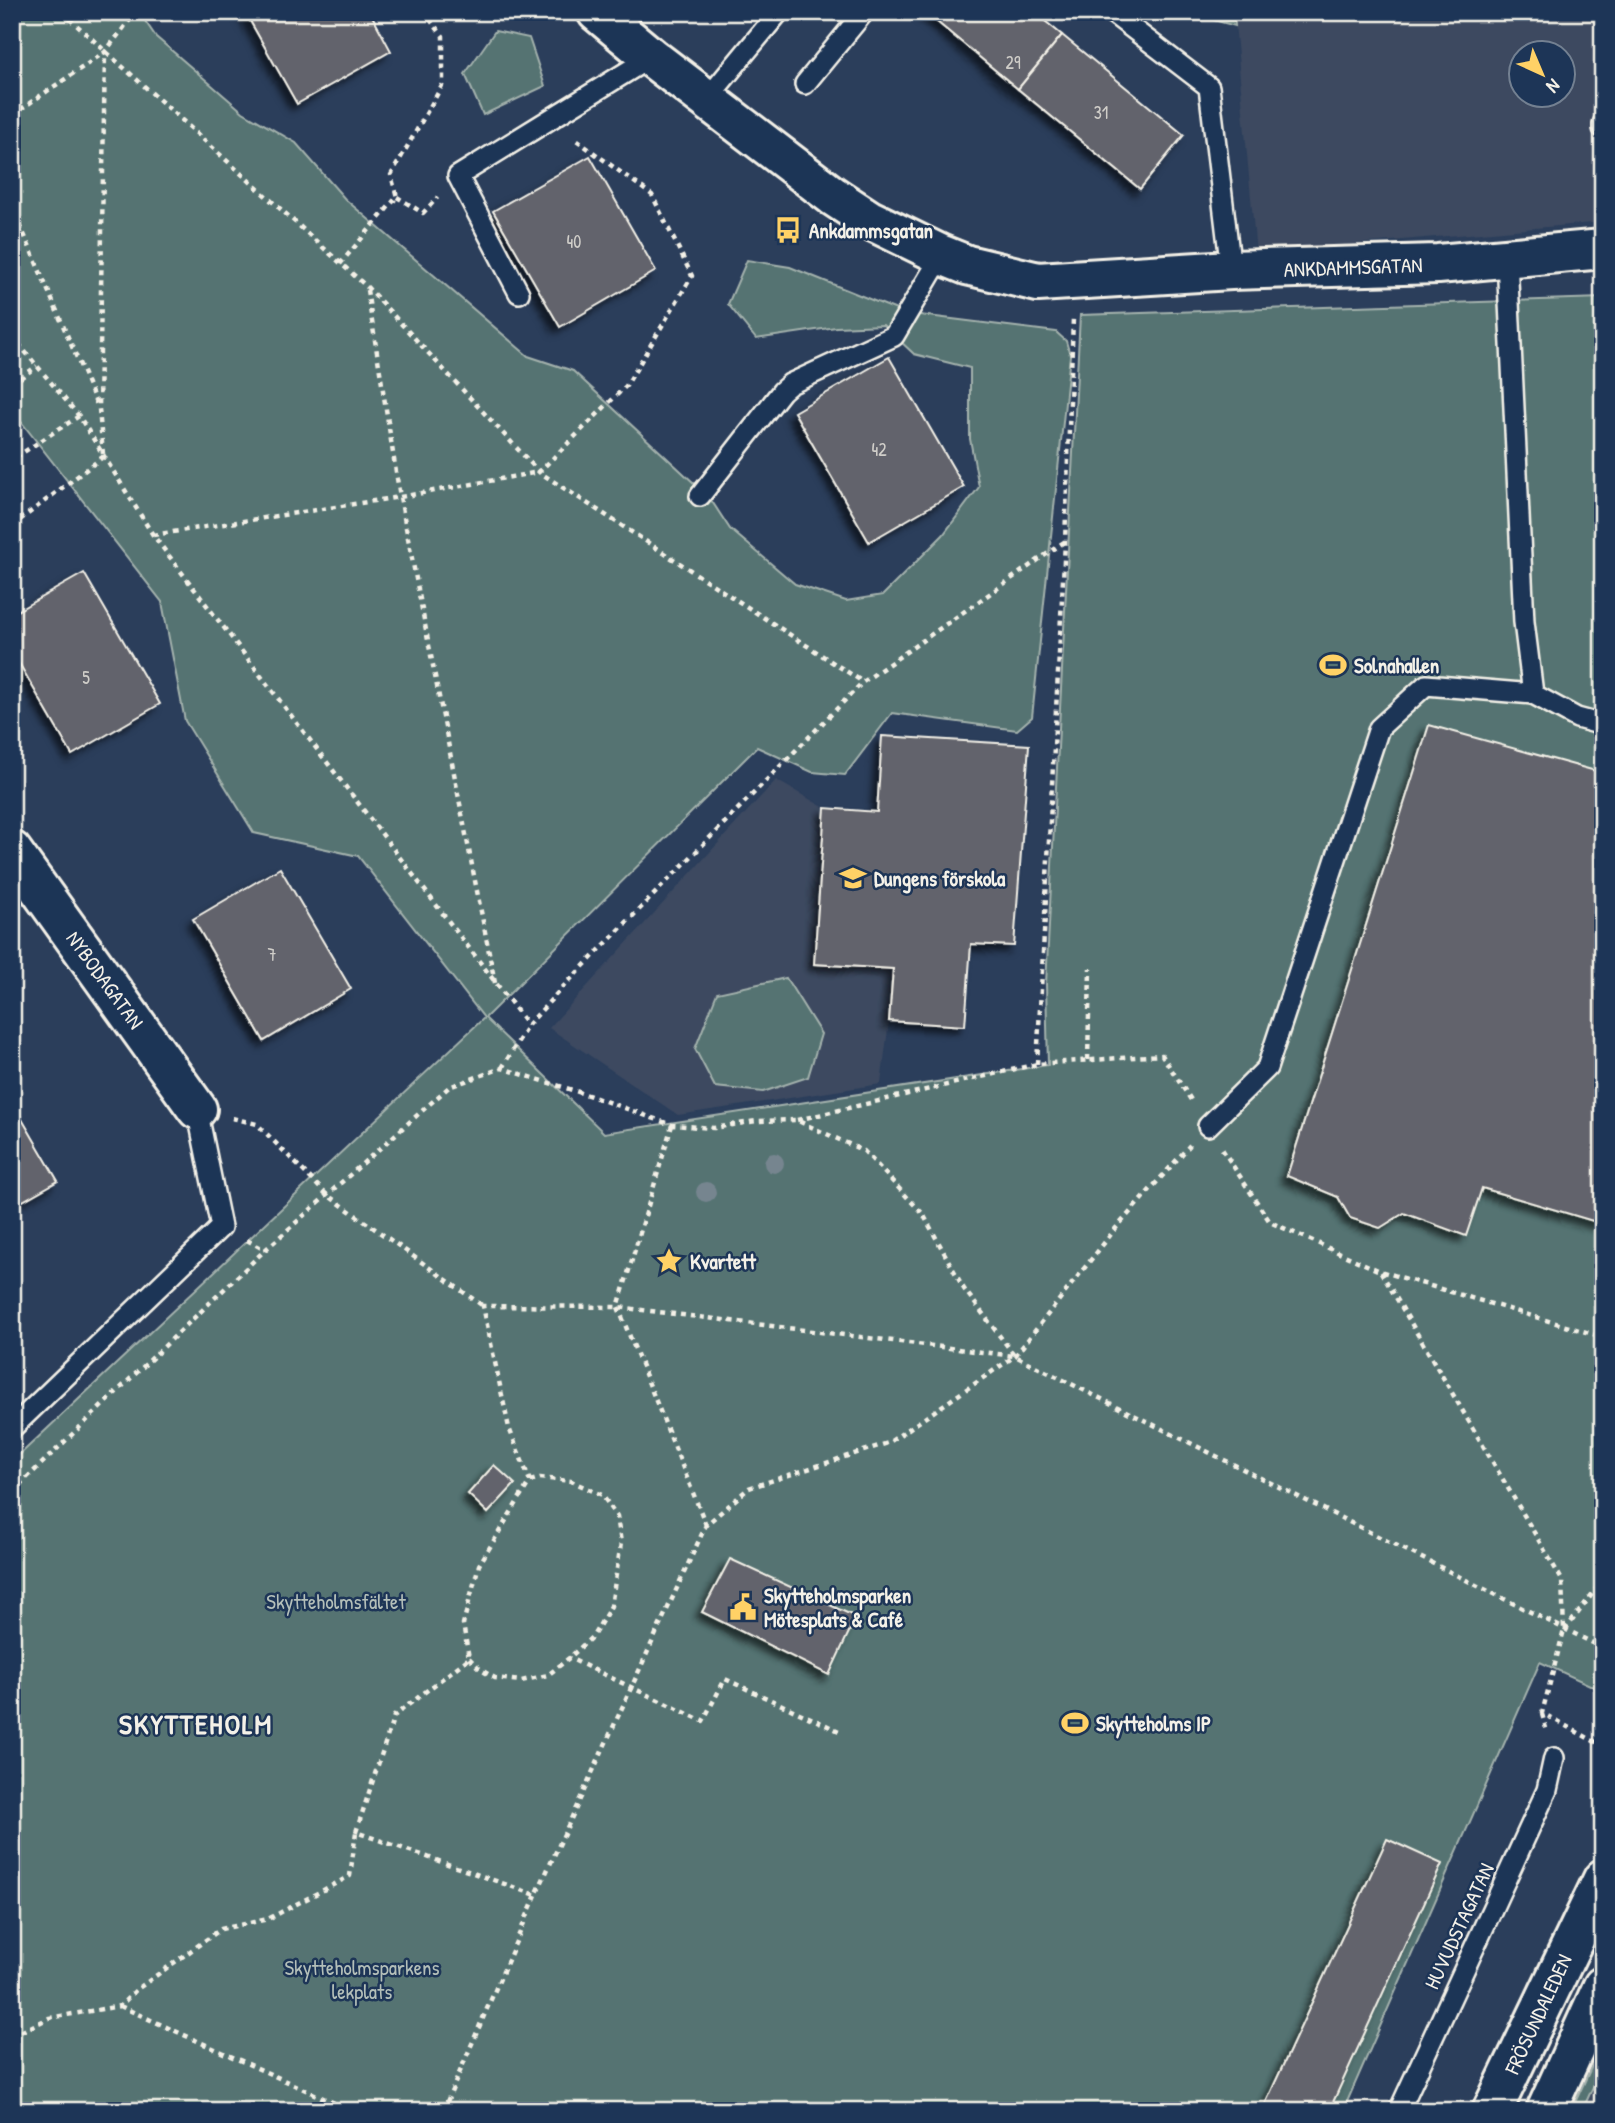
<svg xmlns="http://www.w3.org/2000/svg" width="1615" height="2123" font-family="'Patrick Hand',sans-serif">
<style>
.built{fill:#3c4960;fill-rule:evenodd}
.green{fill:#547372;stroke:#a4b2ad;stroke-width:2}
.building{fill:#62646c;stroke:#f4f1e8;stroke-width:2;filter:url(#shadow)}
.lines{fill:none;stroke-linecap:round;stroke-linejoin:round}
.lane-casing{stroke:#f4f1e8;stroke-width:24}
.street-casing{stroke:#f4f1e8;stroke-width:44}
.secondary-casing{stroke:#f4f1e8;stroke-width:44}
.path{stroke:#f4f1e8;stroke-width:4.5;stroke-dasharray:5 5;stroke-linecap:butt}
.lane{stroke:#1d3557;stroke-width:19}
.street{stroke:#1d3557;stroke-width:38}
.secondary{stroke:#1d3557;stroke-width:38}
.tree{fill:#76858f}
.labels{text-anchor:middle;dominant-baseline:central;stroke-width:5;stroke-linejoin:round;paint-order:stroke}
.number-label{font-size:18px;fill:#d0cec9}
.poi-label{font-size:21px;font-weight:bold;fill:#f4f1e8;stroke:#1d3557;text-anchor:start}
.street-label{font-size:21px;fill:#f4f1e8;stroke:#1d3557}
.park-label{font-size:21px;fill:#b4bfb9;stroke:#1d3557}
.district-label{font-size:28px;font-weight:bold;letter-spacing:2px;fill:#f4f1e8;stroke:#1d3557}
</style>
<defs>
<filter id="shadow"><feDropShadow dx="-6" dy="6" stdDeviation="3.5" flood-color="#0009"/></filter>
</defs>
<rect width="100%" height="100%" fill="#2b3e5b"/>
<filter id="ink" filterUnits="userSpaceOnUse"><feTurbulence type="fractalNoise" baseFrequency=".0143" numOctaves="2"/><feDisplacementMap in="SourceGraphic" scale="14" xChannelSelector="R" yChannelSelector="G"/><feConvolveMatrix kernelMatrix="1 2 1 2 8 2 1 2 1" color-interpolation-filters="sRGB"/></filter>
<g filter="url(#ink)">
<g class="built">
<path d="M1234,12h369v210l-347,31zM1520,52h42v42h-42z"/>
<polygon points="882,736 1029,745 1014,946 971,944 965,1026 889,1021 881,1084 678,1115 549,1028 776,780 825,808 877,812"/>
<polygon points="1603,2065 1603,2111 1582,2111"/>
</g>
<g class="green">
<polygon points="12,12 139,12 156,37 243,112 296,143 345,199 528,356 573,371 709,497 730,529 795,584 846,601 883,595 943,535 979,487 970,439 970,368 914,354 883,325 836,327 756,339 728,304 747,260 790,267 904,313 1056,332 1066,341 1070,355 1032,717 1017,730 892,713 845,775 812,772 757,747 485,1018 604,1133 1048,1065 1046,984 1080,315 1603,298 1603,1691 1540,1662 1343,2111 12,2111 12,1462 484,1018 358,856 254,833 185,721 162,602 12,410"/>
<polygon points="1185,12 1234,12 1235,26"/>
<polygon points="495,31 529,38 545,86 483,115 465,74"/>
<polygon points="786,978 821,1034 808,1077 763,1092 715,1087 695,1049 717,993"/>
<polygon points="1603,2042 1603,2065 1582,2111 1571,2111"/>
</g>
<g class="building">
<polygon points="245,12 370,12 391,51 297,104"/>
<polygon points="925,12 1034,12 1062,35 1018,89"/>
<polygon points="1062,35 1184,135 1140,189 1018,89"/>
<polygon points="590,156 656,271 560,327 493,211"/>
<polygon points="889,357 964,487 869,542 794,412"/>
<polygon points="84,573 160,704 72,755 12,651 12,614"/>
<polygon points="1429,725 1603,773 1603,1224 1482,1188 1466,1236 1404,1213 1380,1228 1350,1218 1338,1197 1287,1176"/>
<polygon points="882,736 1029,745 1014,946 971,944 965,1026 889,1021 893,969 814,964 825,808 877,812"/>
<polygon points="280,868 351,989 264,1041 193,919"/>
<polygon points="12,1102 58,1181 12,1207"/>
<polygon points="494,1465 515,1484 488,1513 468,1494"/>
<polygon points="730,1559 856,1617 829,1675 702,1612"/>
<polygon points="1387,1839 1442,1864 1329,2111 1262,2111"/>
</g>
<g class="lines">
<defs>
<g id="lane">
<polyline points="1111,12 1209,87 1231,270"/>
<polyline points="805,84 864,12"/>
<polyline points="707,99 779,12"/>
<polyline points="1603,124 1603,128"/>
<polyline points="1507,259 1524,622 1533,694 1577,718 1603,725"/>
<polyline points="519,293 458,176 651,57"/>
<polyline points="700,496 782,391 790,384 894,336 942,255"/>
<polyline points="1208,1126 1267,1068 1379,728 1426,685 1533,694"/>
<polyline points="12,1428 221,1227 197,1109"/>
<polyline points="1399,2111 1547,1790 1554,1758"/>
</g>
<g id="street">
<polyline points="597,12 651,57 833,196 868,219 942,255 967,265 1038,282 1231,270 1438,264 1603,249"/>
<polyline points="12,851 197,1109"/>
</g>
<g id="secondary">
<polyline points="1492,2111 1603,1879"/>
<polyline points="1546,2111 1603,1986"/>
</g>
</defs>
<use href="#lane" class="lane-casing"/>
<use href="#street" class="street-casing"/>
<use href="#secondary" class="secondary-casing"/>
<g class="path">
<polyline points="62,12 367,287 539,472 863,682"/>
<polyline points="1447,12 1489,19"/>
<polyline points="12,115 105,52 136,12"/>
<polyline points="397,197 423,213 438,197"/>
<polyline points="12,206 97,405"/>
<polyline points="340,264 397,197 391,175 443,84 443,36 424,12"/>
<polyline points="367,290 400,497 495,983"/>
<polyline points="12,336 79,416 153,535 528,1025"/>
<polyline points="12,384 37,366"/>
<polyline points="103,454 99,409 105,53"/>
<polyline points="16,457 79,416"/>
<polyline points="12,526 104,456"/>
<polyline points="153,535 400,497 539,472 626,386 692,276 652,195 575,139"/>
<polyline points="1088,1060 1090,968"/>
<polyline points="1037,1064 1065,542 1073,318"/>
<polyline points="502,1068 528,1025 561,989 863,682 1064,542"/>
<polyline points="232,1118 257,1124 326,1194 483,1306"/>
<polyline points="797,1120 1037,1064 1162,1055 1193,1103"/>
<polyline points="672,1125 618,1307 706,1525"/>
<polyline points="1222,1149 1270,1222 1380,1271 1603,1337"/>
<polyline points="247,1240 265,1250"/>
<polyline points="1381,1272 1562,1580 1564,1630 1542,1713 1603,1746"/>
<polyline points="530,1481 540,1478 571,1481 602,1495 617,1516 621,1543 611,1606 593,1636 569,1658"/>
<polyline points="12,1492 265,1250 449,1087 502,1068 585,1094 672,1125 714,1128 756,1121 796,1120 864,1151 923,1214 964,1289 1015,1356 1603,1648"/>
<polyline points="1565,1630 1603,1580"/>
<polyline points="469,1658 481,1670 495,1678 521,1681 548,1675 569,1658 703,1721 725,1679 839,1731"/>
<polyline points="1542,1714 1547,1732"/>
<polyline points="356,1832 394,1716 469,1658 463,1624 479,1565 530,1481 509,1428 483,1306 618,1307 1014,1356"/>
<polyline points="1598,1841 1603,1831"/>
<polyline points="120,2006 352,2111"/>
<polyline points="12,2036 49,2018 120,2006 136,1990 221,1929 268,1919 350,1876 356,1832 536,1895 706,1525 749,1488 888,1443 1015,1356 1116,1228 1190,1145"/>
<polyline points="443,2111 536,1895"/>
</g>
<use href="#lane" class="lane"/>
<use href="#street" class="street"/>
<use href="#secondary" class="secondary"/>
</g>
<g class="tree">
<circle cx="774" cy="1163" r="10"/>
<circle cx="706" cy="1192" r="10"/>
</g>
</g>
<defs>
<symbol id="bus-bare" viewBox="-9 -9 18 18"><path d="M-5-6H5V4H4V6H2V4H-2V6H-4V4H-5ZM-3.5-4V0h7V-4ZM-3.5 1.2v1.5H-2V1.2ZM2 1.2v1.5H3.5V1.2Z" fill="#ffd166" stroke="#1d3557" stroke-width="2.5" paint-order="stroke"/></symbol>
<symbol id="stadium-bare" viewBox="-9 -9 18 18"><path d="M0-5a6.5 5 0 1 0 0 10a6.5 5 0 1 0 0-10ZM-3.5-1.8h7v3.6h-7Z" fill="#ffd166" stroke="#1d3557" stroke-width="2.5" paint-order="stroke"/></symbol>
<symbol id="school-bare" viewBox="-9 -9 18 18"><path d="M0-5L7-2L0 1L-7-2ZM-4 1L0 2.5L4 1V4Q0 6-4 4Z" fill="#ffd166" stroke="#1d3557" stroke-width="2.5" paint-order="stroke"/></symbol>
<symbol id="sight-bare" viewBox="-9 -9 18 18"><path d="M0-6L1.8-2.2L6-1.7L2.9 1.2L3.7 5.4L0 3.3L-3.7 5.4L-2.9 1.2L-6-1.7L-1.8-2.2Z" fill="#ffd166" stroke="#1d3557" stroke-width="2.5" paint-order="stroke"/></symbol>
<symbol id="civic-bare" viewBox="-9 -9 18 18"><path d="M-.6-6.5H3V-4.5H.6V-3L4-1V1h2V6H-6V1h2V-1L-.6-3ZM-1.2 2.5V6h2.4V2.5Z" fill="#ffd166" stroke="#1d3557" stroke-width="2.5" paint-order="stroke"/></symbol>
</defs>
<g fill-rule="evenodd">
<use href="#bus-bare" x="769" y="211" width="38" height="38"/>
<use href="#stadium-bare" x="1314" y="646" width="38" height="38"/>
<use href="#school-bare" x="834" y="859" width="38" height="38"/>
<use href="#sight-bare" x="650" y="1242" width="38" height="38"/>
<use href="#civic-bare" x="724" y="1588" width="38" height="38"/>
<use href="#stadium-bare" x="1056" y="1704" width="38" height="38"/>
</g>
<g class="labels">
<g class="number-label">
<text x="1013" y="62">29</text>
<text x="1101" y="112">31</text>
<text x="574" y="241">40</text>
<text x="879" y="449">42</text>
<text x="86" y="677">5</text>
<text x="272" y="954">7</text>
</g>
<g class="poi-label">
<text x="809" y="230">Ankdammsgatan</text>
<text x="1354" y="665">Solnahallen</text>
<text x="874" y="878">Dungens förskola</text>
<text x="690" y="1261">Kvartett</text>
<text x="764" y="1595">Skytteholmsparken<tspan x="764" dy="24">Mötesplats &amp; Café</tspan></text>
<text x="1096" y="1723">Skytteholms IP</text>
</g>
<g class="street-label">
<text transform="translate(1353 267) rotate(-2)">ANKDAMMSGATAN</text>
<text transform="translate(105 980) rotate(54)">NYBODAGATAN</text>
<text transform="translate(1459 1926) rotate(-65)">HUVUDSTAGATAN</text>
<text transform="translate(1538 2014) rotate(-65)">FRÖSUNDALEDEN</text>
</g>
<g class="park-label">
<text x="336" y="1601">Skytteholmsfältet</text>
<text x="362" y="1967">Skytteholmsparkens<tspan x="362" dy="24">lekplats</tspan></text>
</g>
<g class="district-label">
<text x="196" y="1724">SKYTTEHOLM</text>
</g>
</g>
<rect width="1615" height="2123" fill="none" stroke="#1d3557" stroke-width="42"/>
<rect x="21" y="21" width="1573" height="2081" fill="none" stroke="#f4f1e8" stroke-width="2.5" filter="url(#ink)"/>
<g transform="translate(1542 74) rotate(136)"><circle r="33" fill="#1d3557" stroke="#738091" stroke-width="2"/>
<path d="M0-5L12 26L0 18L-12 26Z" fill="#ffd166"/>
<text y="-10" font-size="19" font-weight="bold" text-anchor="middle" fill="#f4f1e8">N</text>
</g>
</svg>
